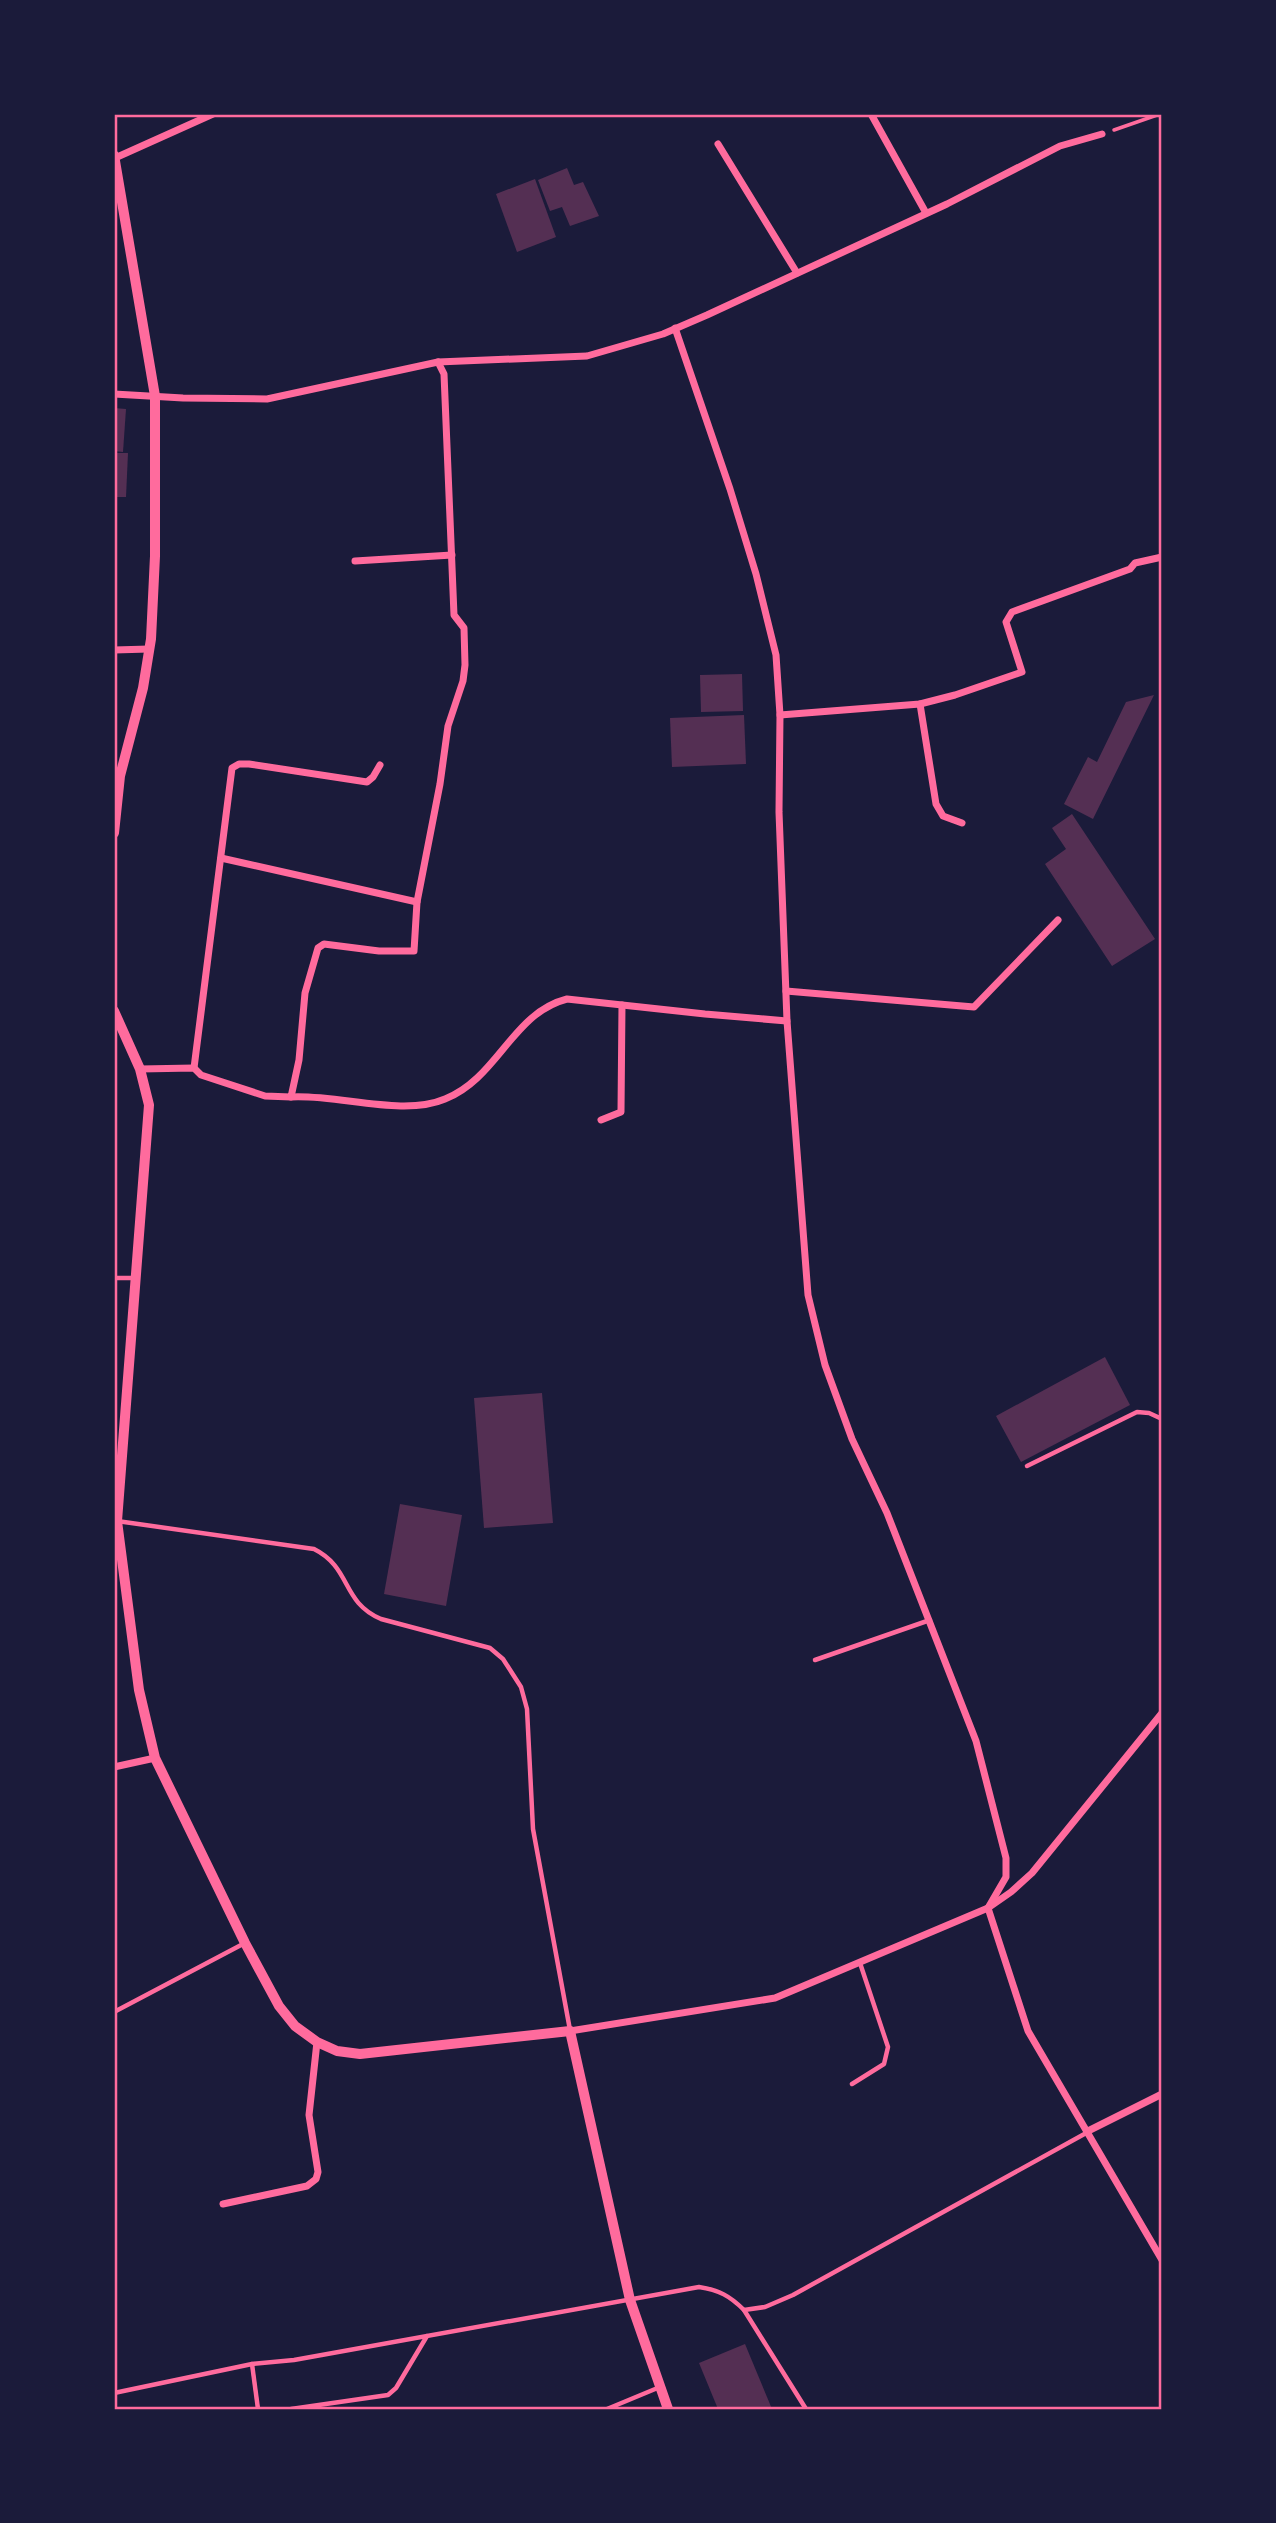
<svg xmlns="http://www.w3.org/2000/svg" width="1276" height="2523" font-family="'DM Sans',sans-serif">
<style>
.building{fill:#542f53}
.lines{fill:none;stroke-linecap:round;stroke-linejoin:round}
.path{stroke:#ff6b9d;stroke-width:3.5}
.service{stroke:#ff6b9d;stroke-width:4.5}
.minor{stroke:#ff6b9d;stroke-width:7}
.tertiary{stroke:#ff6b9d;stroke-width:10}
.neatline{fill:none;stroke:#ff6b9d;stroke-width:2.5}
</style>
<rect width="100%" height="100%" fill="#1b1b3a"/>
<g class="building">
<polygon points="567,168 574,185 583,182 599,216 570,226 562,207 550,211 538,180"/>
<polygon points="535,179 556,237 517,252 496,194"/>
<polygon points="114,408 126,409 123,452 114,451"/>
<polygon points="114,453 128,453 126,497 114,497"/>
<polygon points="742,674 743,711 701,712 700,675"/>
<polygon points="1154,695 1093,819 1064,804 1088,757 1097,762 1126,702"/>
<polygon points="744,715 746,764 672,767 670,718"/>
<polygon points="1072,814 1155,939 1112,966 1045,864 1066,849 1052,828"/>
<polygon points="1105,1357 1130,1405 1021,1462 996,1416"/>
<polygon points="542,1393 553,1523 484,1528 474,1398"/>
<polygon points="400,1504 462,1515 446,1606 384,1594"/>
<polygon points="745,2344 772,2409 718,2409 699,2363"/>
</g>
<g class="lines">
<polyline class="path" points="1114,130 1160,114"/>
<g class="service">
<polyline points="114,1278 134,1278"/>
<polyline points="1027,1466 1137,1412 1149,1413 1162,1419"/>
<path d="M117,1521l197,28c38,19 27,53 67,70l109,29 13,11 18,28 6,22 6,120 37,201"/>
<polyline points="815,1660 930,1620"/>
<polyline points="114,2012 243,1944"/>
<polyline points="852,2084 884,2064 888,2047 860,1963"/>
<polyline points="744,2310 806,2409"/>
<polyline points="252,2364 258,2409"/>
<path d="M114,2393l138,-29 42,-4 405,-73c20,3 31,9 45,23l21,-3 28,-12 295,-163"/>
<polyline points="291,2409 388,2395 396,2388 427,2336"/>
<polyline points="607,2409 660,2387"/>
</g>
<g class="minor">
<polyline points="871,114 926,213"/>
<polyline points="718,144 797,273"/>
<polyline points="115,158 213,114"/>
<polyline points="675,328 730,489 756,574 776,655 780,715 779,812 787,1021 808,1295 825,1365 852,1439 887,1513 976,1741 1006,1858 1006,1877 988,1908 1028,2031 1162,2260"/>
<polyline points="114,394 183,398 267,399 438,362 587,356 663,334 707,315 947,204 1060,146 1102,134"/>
<polyline points="355,561 452,555"/>
<polyline points="114,650 149,649"/>
<polyline points="920,704 936,804 943,816 962,823"/>
<polyline points="780,715 920,704 955,695 1022,672 1006,622 1012,612 1130,569 1135,563 1162,557"/>
<polyline points="221,858 417,902 440,784 448,726 463,681 465,665 464,628 454,615 444,374 438,362"/>
<polyline points="786,991 974,1007 1058,920"/>
<polyline points="194,1068 232,768 239,764 249,764 367,782 373,777 380,765"/>
<polyline points="140,1069 194,1068 201,1075 265,1096 291,1097 299,1060 305,993 318,948 324,944 379,951 414,951 417,902"/>
<path d="M291,1097c47,-3 112,20 154,2 53,-21 67,-86 122,-100l138,15 82,7"/>
<polyline points="601,1120 621,1112 622,1005"/>
<polyline points="114,1767 155,1758"/>
<polyline points="570,2031 775,1998 988,1908 1011,1892 1032,1873 1162,1713"/>
<polyline points="1088,2131 1162,2094"/>
<polyline points="223,2204 307,2186 316,2179 318,2172 309,2115 317,2042"/>
</g>
<g class="tertiary">
<polyline points="114,155 155,396 155,556 151,639 143,688 120,776 114,833"/>
<polyline points="114,1011 140,1069 149,1105 117,1521 139,1690 155,1758 245,1943 279,2006 295,2026 317,2042 337,2051 360,2054 570,2031 630,2300 668,2409"/>
</g>
</g>
<rect width="1276" height="2523" fill="none" stroke="#1b1b3a" stroke-width="231"/>
<rect x="116" y="116" width="1044" height="2292" class="neatline"/>
</svg>
